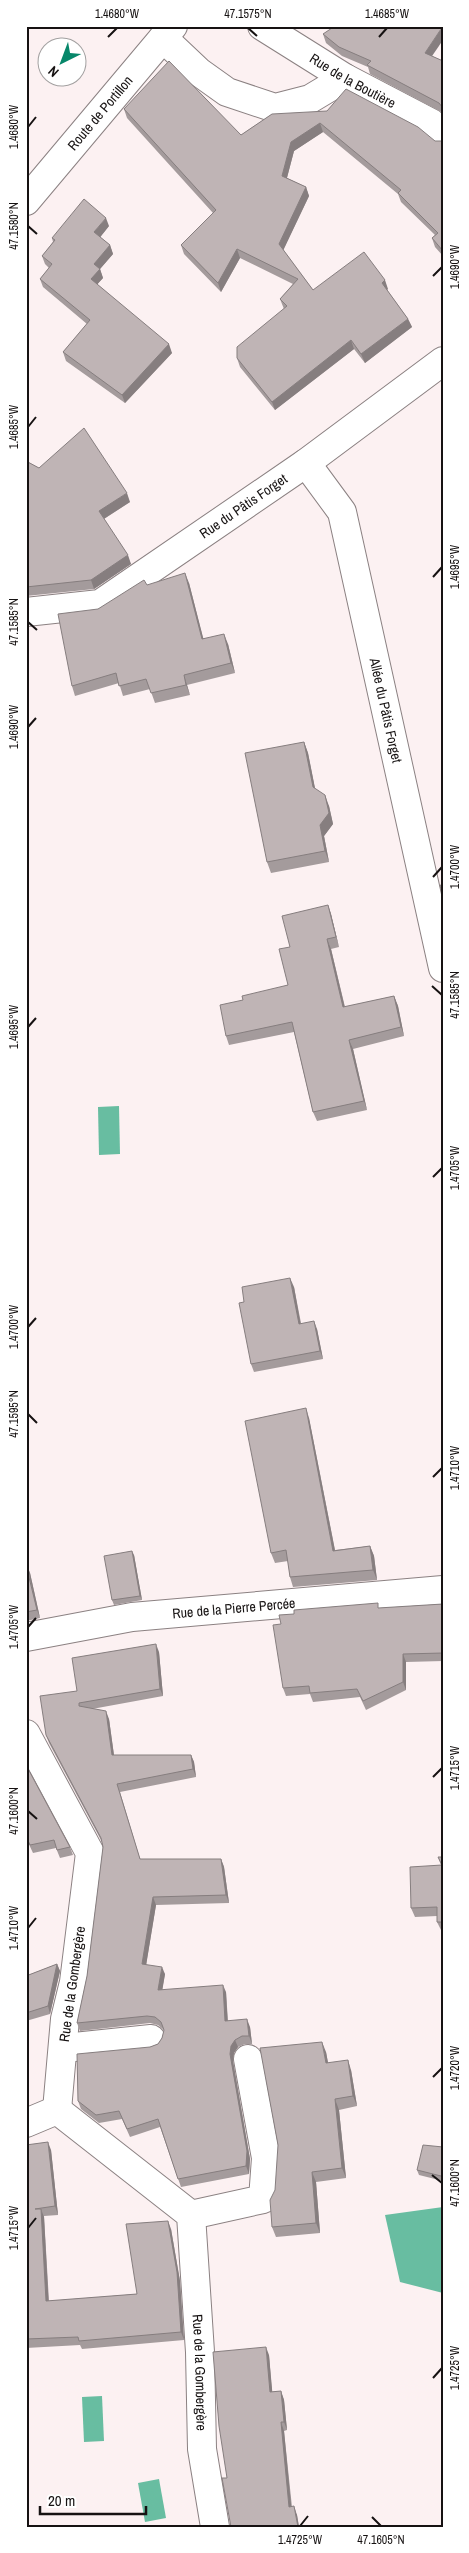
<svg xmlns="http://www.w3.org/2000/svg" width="469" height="2553" font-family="'Archivo Narrow',sans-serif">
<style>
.water{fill:#68bda1}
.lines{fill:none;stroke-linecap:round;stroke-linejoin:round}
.minor-casing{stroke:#8b8182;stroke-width:30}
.minor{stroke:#fff;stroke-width:28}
.wall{fill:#a49b9c}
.shaded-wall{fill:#867e7f}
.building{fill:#bfb4b5;stroke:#867e7f}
.ticks{fill:none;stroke:#161212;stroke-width:2}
.labels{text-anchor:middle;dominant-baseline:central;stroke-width:5;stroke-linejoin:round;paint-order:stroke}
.street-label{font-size:14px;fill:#161212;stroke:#fff}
.neatline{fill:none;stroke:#161212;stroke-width:2}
.ticks-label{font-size:12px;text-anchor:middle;fill:#161212}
</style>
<rect width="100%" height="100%" fill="#fcf1f2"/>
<g class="water">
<polygon points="119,1106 120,1154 99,1155 98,1107"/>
<polygon points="443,2207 443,2293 400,2282 385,2215"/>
<polygon points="102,2396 104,2441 84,2442 82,2397"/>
<polygon points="159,2479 166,2518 145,2522 138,2483"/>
</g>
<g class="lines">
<defs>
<g id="minor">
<path id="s1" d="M262,26l83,52 86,45 12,12"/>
<polyline points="163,38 199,72 227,92 275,108 310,99 345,78"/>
<path id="s2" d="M26,201l147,-175"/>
<path id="s3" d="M306,463l36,49 101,456"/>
<path id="s4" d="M26,612l74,-8 206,-141 137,-102"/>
<path id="s5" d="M26,1637l106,-20 311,-27"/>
<polyline points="26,1734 90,1853 74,1982 65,2019 57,2110"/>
<polyline points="64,2048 151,2039"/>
<path id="s6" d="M57,2110l134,105 9,137 2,97 13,78"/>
<polyline points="26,2123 57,2110"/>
<polyline points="191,2215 263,2199 266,2158 248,2059"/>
</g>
</defs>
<use href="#minor" class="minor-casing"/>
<use href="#minor" class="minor"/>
</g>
<g class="wall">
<polygon points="323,34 432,56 443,61 443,113 370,74 368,67 342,56 326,43"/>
<polygon points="124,109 241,135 272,114 435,141 443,141 443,256 435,247 432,238 435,235 401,202 398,194 323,132 294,151 287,178 306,187 309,196 283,250 313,290 388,289 387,290 408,319 412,327 365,363 354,349 275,410 240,367 237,358 284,309 280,299 293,284 240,258 221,292 184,254 181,245 213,213 127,118"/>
<polygon points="109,226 100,237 110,245 113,254 100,269 103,278 97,284 172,353 125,403 66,361 63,352 87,324 43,287 40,279 49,268 45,264 42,256 53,242 52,238"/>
<polygon points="26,461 39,468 130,502 104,519 131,564 94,589 26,596"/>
<polygon points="189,583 203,638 228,644 235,673 187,685 190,695 155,703 150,689 123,696 119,683 75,696 72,686 98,609 147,585"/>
<polygon points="304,742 308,753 315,789 329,806 333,824 324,836 329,862 271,873 267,862"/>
<polygon points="328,905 331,914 339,947 331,949 345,1007 394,996 398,1006 404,1036 353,1049 367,1110 317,1121 313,1112 294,1032 229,1045 226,1036 243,1000 288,985 290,947"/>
<polygon points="294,1287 301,1323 317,1329 323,1359 254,1372 251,1364 244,1302"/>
<polygon points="309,1418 335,1550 370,1546 374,1556 377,1580 293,1587 290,1577 288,1561 275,1563 271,1553"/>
<polygon points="134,1555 142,1600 114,1605 112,1600"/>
<polygon points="26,1565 30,1573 40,1618 26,1621"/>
<polygon points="443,1604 443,1661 406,1662 406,1690 366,1710 360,1697 313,1702 310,1694 286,1696 283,1688 380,1608"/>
<polygon points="159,1652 163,1696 92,1709 109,1719 114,1755 191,1755 194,1762 196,1777 120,1792 140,1859 221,1859 224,1867 229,1903 156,1905 146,1965 165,1974 162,1990 226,1992 228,2021 250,2027 252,2044 245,2044 238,2047 234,2053 233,2061 250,2159 249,2174 181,2187 160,2127 130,2137 122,2119 99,2123 81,2109 78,2101 150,2047 158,2044 162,2038 164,2030 158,2025 150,2023 80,2031 77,2023 87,1976 103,1847 102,1842 49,1743 46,1735 77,1691"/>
<polygon points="26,1765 70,1847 73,1855 60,1858 56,1848 33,1853 26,1838"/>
<polygon points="438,1857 443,1857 443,1930 441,1930 437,1922 437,1916 415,1917 411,1908 441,1865"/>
<polygon points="57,1964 60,1971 50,2014 26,2021 26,1976"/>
<polygon points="326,2052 328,2063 351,2070 357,2106 339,2110 346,2178 316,2182 320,2233 276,2237 272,2227 275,2190"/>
<polygon points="26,2145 51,2150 58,2215 44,2216 49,2301 137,2294 171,2229 180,2281 184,2340 82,2349 80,2345 26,2348"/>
<polygon points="443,2147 443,2181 419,2175 417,2170"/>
<polygon points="269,2355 272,2392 281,2391 284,2400 287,2430 284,2431 292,2507 297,2515 299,2527 231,2527 227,2478"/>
</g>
<g class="shaded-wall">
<polygon points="443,26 443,40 428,62 425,53"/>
<polygon points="26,71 29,78 26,80"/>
<polygon points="320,123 323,132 294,151 285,185 282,176 291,142"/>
<polygon points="306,187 309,196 282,253 279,244"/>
<polygon points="106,218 109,226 98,240 94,232"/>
<polygon points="110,245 113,254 100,269 103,278 94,288 91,279 94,264"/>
<polygon points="237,249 240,258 221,292 218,283"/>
<polygon points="385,280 388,289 385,291 382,283"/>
<polygon points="408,319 412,327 365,363 361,354"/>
<polygon points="351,340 354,349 275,410 272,402"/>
<polygon points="169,344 172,353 125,403 122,395"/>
<polygon points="127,493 130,502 102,520 99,511"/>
<polygon points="128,555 131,564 94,589 91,580"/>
<polygon points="185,573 189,583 206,649 202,639"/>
<polygon points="224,634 228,644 235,673 231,663"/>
<polygon points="184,675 190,695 186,685"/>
<polygon points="304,742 308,753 317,798 313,787"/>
<polygon points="325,795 329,806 333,824 324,836 329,862 325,851 320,825"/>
<polygon points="328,905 331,914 339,947 336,937"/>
<polygon points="327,939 331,949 347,1017 343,1007"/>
<polygon points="394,996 398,1006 404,1036 401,1027"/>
<polygon points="349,1040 353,1049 367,1110 364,1101"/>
<polygon points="290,1278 294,1287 302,1332 299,1324"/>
<polygon points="314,1321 317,1329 323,1359 320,1351"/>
<polygon points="306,1408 309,1418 337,1561 333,1551"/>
<polygon points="370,1546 374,1556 377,1580 373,1570"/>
<polygon points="132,1551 134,1555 142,1600 140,1596"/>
<polygon points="27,1565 30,1573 40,1618 37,1610"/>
<polygon points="156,1644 159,1652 163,1696 160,1689"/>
<polygon points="403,1654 406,1662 406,1690 403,1682"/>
<polygon points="106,1711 109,1719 115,1763 112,1755"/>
<polygon points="191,1755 194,1762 196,1777 193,1769"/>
<polygon points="221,1859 224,1867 229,1903 226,1895"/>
<polygon points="153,1897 156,1905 145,1972 142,1964"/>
<polygon points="57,1964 60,1971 50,2014 48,2006"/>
<polygon points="162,1967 165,1974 161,1998 158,1990"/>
<polygon points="223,1985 226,1992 228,2029 225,2021"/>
<polygon points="247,2019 250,2027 252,2044 249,2036"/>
<polygon points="235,2040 238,2047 234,2053 233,2061 250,2159 249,2174 246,2166 230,2054 231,2046"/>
<polygon points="322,2042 326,2052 330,2073 326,2063"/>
<polygon points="348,2060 351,2070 357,2106 353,2096"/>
<polygon points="335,2099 339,2110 346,2178 342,2168"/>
<polygon points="48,2142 51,2150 58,2215 55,2206"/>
<polygon points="312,2172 316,2182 320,2233 316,2223"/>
<polygon points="41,2209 44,2217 49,2310 46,2301"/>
<polygon points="168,2221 171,2229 180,2281 184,2340 181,2332"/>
<polygon points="266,2347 269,2355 273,2400 270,2392"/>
<polygon points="281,2391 284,2400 287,2430 284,2422"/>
<polygon points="281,2422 284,2431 292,2515 289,2507"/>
<polygon points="294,2506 297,2515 299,2527 298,2527"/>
</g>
<g class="building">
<polygon points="335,26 443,26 425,53 443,61 443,108 439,103 367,65 371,61 339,47 323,34"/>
<polygon points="169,61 241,135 272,114 327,111 346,89 418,127 435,141 443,141 443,251 432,238 438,233 398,193 401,190 320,123 291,142 282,176 306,187 279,244 313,290 364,252 385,280 382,283 408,319 361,354 351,340 272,402 237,358 237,347 287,306 280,299 298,279 237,249 218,283 181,245 216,210 124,109"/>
<polygon points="84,199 106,218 94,232 110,245 94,264 100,269 91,279 169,344 122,395 63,352 90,320 40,279 52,264 42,256 55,240 52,238"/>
<polygon points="84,428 127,493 99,511 128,555 91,580 26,587 26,461 39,468"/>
<polygon points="185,573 202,639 224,634 231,663 184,675 186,685 151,693 146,679 119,686 116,673 72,686 58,614 98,609 144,580 147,585"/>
<polygon points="304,742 313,787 325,795 329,813 320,825 325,851 267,862 245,753"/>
<polygon points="440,885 443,886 443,899"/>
<polygon points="328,905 336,937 327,939 343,1007 394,996 401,1027 349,1040 364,1101 313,1112 292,1022 226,1036 220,1005 243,1000 242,996 288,985 279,949 290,947 282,916"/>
<polygon points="290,1278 299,1324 314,1321 320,1351 251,1364 239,1303 244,1302 242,1287"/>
<polygon points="306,1408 333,1551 370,1546 373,1570 290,1577 286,1550 271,1553 245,1421"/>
<polygon points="132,1551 140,1596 112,1600 104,1556"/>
<polygon points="26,1565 37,1610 26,1612"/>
<polygon points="378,1603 378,1608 443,1604 443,1653 403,1654 403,1682 363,1701 357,1689 310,1693 309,1686 283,1688 273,1625 281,1624 279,1615 294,1614 294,1610"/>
<polygon points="156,1644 160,1689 79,1703 79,1706 106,1711 112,1755 191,1755 193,1769 117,1784 140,1859 221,1859 226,1895 153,1897 142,1964 162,1967 158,1990 223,1985 225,2021 247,2019 249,2036 242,2036 235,2040 231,2046 230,2054 247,2151 246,2166 178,2179 158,2119 127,2129 119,2111 96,2115 78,2101 77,2054 150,2047 158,2044 162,2038 164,2030 161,2022 155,2017 147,2016 77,2023 87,1976 103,1847 101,1838 46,1735 40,1696 77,1691 72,1658"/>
<polygon points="26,1765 70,1847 57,1850 54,1840 30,1845 26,1836"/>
<polygon points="438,1857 443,1857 443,1922 437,1922 437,1907 411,1908 410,1867 442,1865"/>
<polygon points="57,1964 48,2006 26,2013 26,1976"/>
<polygon points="322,2042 326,2063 348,2060 353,2096 335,2099 342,2168 312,2172 316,2223 272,2227 270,2200 275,2190 278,2145 260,2048"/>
<polygon points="48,2142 55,2206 35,2209 41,2209 46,2301 137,2294 126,2224 168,2221 177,2272 181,2332 79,2341 78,2337 26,2339 26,2145"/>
<polygon points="423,2145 443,2147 443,2176 441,2176 417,2170"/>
<polygon points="266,2347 270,2392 281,2391 284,2422 281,2422 289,2507 294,2506 298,2527 231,2527 222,2478 227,2478 219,2426 213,2352"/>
</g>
<path class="ticks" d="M248,28l9,8M108,37l9,-9M379,37l8,-9M28,127l8,-10M28,226l9,8M433,276l9,-9M28,427l8,-10M433,577l9,-10M28,622l9,8M28,727l8,-9M433,877l9,-10M432,986l10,9M28,1027l8,-9M433,1177l9,-9M28,1327l8,-9M28,1414l9,9M433,1477l9,-9M28,1627l8,-9M433,1777l9,-9M28,1811l9,8M28,1928l8,-10M433,2077l9,-9M432,2175l10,8M28,2228l8,-10M433,2378l9,-10M372,2517l9,9M300,2526l8,-10"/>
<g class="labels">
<g class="street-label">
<text stroke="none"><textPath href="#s1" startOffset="106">Rue de la Boutière</textPath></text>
<text stroke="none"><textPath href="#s2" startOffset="115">Route de Portillon</textPath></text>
<text stroke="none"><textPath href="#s4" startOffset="248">Rue du Pâtis Forget</textPath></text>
<text stroke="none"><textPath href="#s3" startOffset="264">Allée du Pâtis Forget</textPath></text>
<text stroke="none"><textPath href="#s5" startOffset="210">Rue de la Pierre Percée</textPath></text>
<text transform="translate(72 1984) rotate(-82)">Rue de la Gombergère</text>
<text stroke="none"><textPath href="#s6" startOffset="328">Rue de la Gombergère</textPath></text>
</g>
</g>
<rect width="469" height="2553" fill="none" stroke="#ffffff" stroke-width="55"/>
<g transform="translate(62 62) rotate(222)"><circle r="24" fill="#ffffff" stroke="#a2a0a0"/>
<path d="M0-4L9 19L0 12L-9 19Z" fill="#07876a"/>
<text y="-8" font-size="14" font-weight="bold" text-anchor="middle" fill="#161212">N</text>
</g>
<path d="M40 2506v8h106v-8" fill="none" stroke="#161212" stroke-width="2.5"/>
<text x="48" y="2506" font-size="15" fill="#161212" stroke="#ffffff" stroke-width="4" paint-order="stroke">20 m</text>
<rect x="28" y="28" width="414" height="2498" class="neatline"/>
<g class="ticks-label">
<text x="117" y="18">1.4680°W</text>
<text x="248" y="18">47.1575°N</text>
<text x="387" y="18">1.4685°W</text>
<text transform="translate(14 127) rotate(-90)" y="4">1.4680°W</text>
<text transform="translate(14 226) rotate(-90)" y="4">47.1580°N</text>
<text transform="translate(455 267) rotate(-90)" y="4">1.4690°W</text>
<text transform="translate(14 427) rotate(-90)" y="4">1.4685°W</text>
<text transform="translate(455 567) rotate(-90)" y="4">1.4695°W</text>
<text transform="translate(14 622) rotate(-90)" y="4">47.1585°N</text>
<text transform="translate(14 727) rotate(-90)" y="4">1.4690°W</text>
<text transform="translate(455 867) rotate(-90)" y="4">1.4700°W</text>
<text transform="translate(455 995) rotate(-90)" y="4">47.1585°N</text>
<text transform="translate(14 1027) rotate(-90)" y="4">1.4695°W</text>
<text transform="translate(455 1168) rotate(-90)" y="4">1.4705°W</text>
<text transform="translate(14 1327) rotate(-90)" y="4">1.4700°W</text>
<text transform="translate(14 1414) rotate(-90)" y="4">47.1595°N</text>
<text transform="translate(455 1468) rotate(-90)" y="4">1.4710°W</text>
<text transform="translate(14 1627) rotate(-90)" y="4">1.4705°W</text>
<text transform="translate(455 1768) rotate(-90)" y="4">1.4715°W</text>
<text transform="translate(14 1811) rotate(-90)" y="4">47.1600°N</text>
<text transform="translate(14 1928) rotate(-90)" y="4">1.4710°W</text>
<text transform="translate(455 2068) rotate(-90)" y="4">1.4720°W</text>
<text transform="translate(455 2183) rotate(-90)" y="4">47.1600°N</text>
<text transform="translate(14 2228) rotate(-90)" y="4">1.4715°W</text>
<text transform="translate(455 2368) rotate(-90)" y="4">1.4725°W</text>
<text x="300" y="2544">1.4725°W</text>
<text x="381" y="2544">47.1605°N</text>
</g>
</svg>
